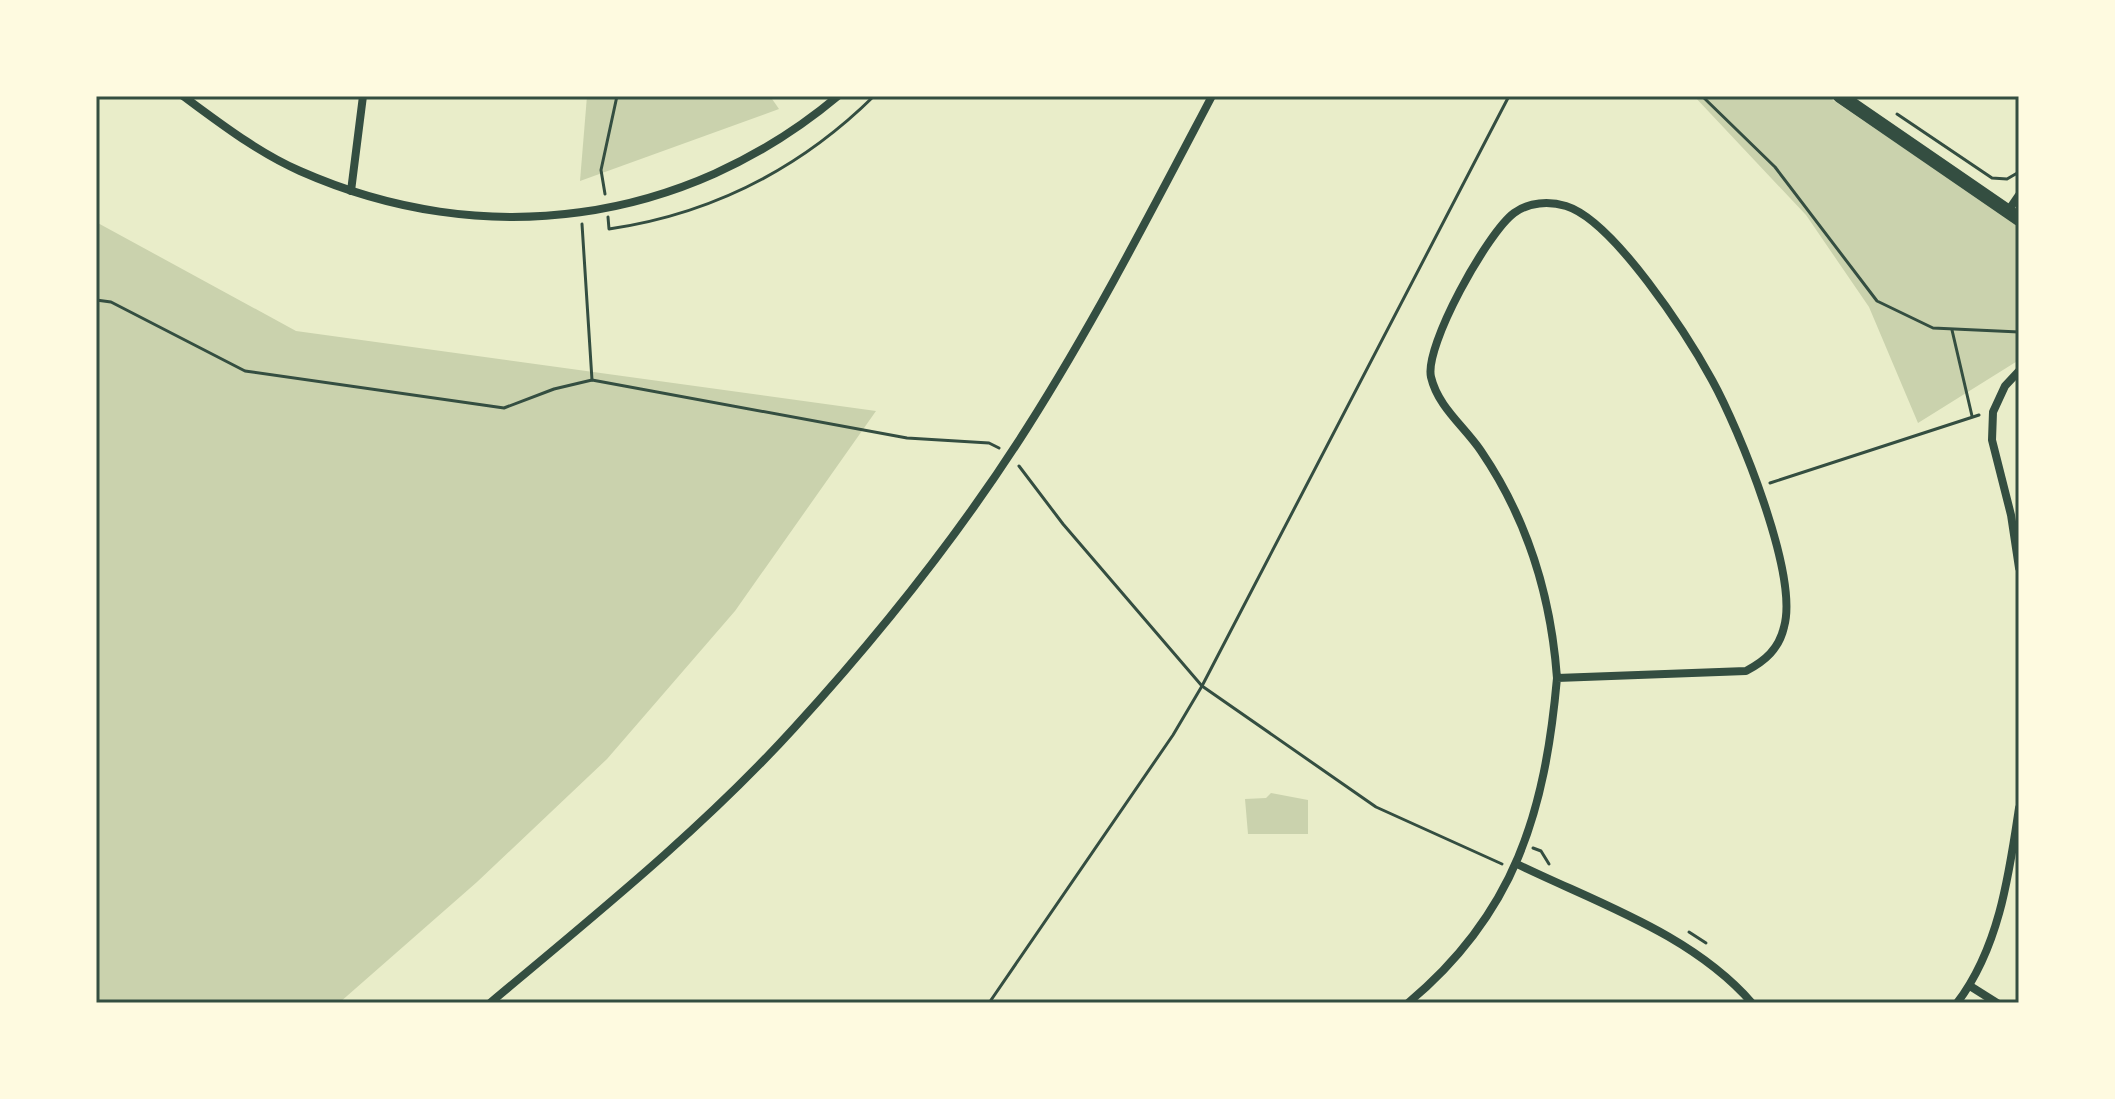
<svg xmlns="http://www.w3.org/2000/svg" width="2115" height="1099" font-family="Inter,sans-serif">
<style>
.green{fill:#cad2ad}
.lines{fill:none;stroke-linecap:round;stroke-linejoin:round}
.path{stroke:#344e41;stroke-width:3}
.minor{stroke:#344e41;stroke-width:8}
.tertiary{stroke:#344e41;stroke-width:14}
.neatline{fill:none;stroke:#344e41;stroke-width:3}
</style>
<rect width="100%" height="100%" fill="#e9edc9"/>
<g class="green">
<polygon points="587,96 770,96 779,109 580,181"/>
<polygon points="1694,96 1827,96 2019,226 2019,360 1918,423 1869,307 1806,215"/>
<polygon points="96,222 296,331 876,411 735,611 607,759 477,882 339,1003 96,1003"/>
<polygon points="1271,793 1308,800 1308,834 1248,834 1245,799 1266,798"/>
</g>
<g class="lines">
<g class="path">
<polyline points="1702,96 1775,167 1877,301 1933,328 2019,332"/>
<polyline points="1897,114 1992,178 2007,179 2019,172"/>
<polyline points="605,194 601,170 617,96"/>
<path d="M608,217l1,12c102,-15 191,-60 265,-133"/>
<polyline points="582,224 592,380"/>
<polyline points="96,300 111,302 245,371 504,408 554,389 592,380 907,438 989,443 999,448"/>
<polyline points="1952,330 1972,416"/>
<polyline points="1019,466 1063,524 1202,686 1376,807 1502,864"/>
<polyline points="1770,483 1979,415"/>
<polyline points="1533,848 1541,851 1549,864"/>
<polyline points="1689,932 1706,943"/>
<polyline points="989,1003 1173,735 1202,686 1509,96"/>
</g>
<g class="minor">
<path d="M183,96c37,27 74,56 117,75 183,81 384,54 538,-75"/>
<polyline points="351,191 363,96"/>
<polyline points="2008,211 2019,195"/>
<polyline points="2019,371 2005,386 1993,412 1992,440 2011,515 2019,568"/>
<path d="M1517,864c80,39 175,70 235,139"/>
<polyline points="1970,986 1997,1003"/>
<path d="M490,1003c105,-88 212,-174 304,-275 85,-93 165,-193 233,-300 68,-107 126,-220 185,-332"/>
<path d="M1408,1003c107,-89 137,-191 149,-325l189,-7c19,-10 33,-22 38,-44 15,-52 -45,-198 -72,-247 -24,-44 -98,-159 -146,-174 -17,-5 -37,-4 -52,7 -26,19 -90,133 -83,164 7,30 33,49 50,74 47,69 70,145 76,227"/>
<path d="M1957,1003c42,-55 52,-128 62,-195"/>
</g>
<polyline class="tertiary" points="1840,96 2019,219"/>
</g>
<rect width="2115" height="1099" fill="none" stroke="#fefae0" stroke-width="196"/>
<rect x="98" y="98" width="1919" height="903" class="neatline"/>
</svg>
